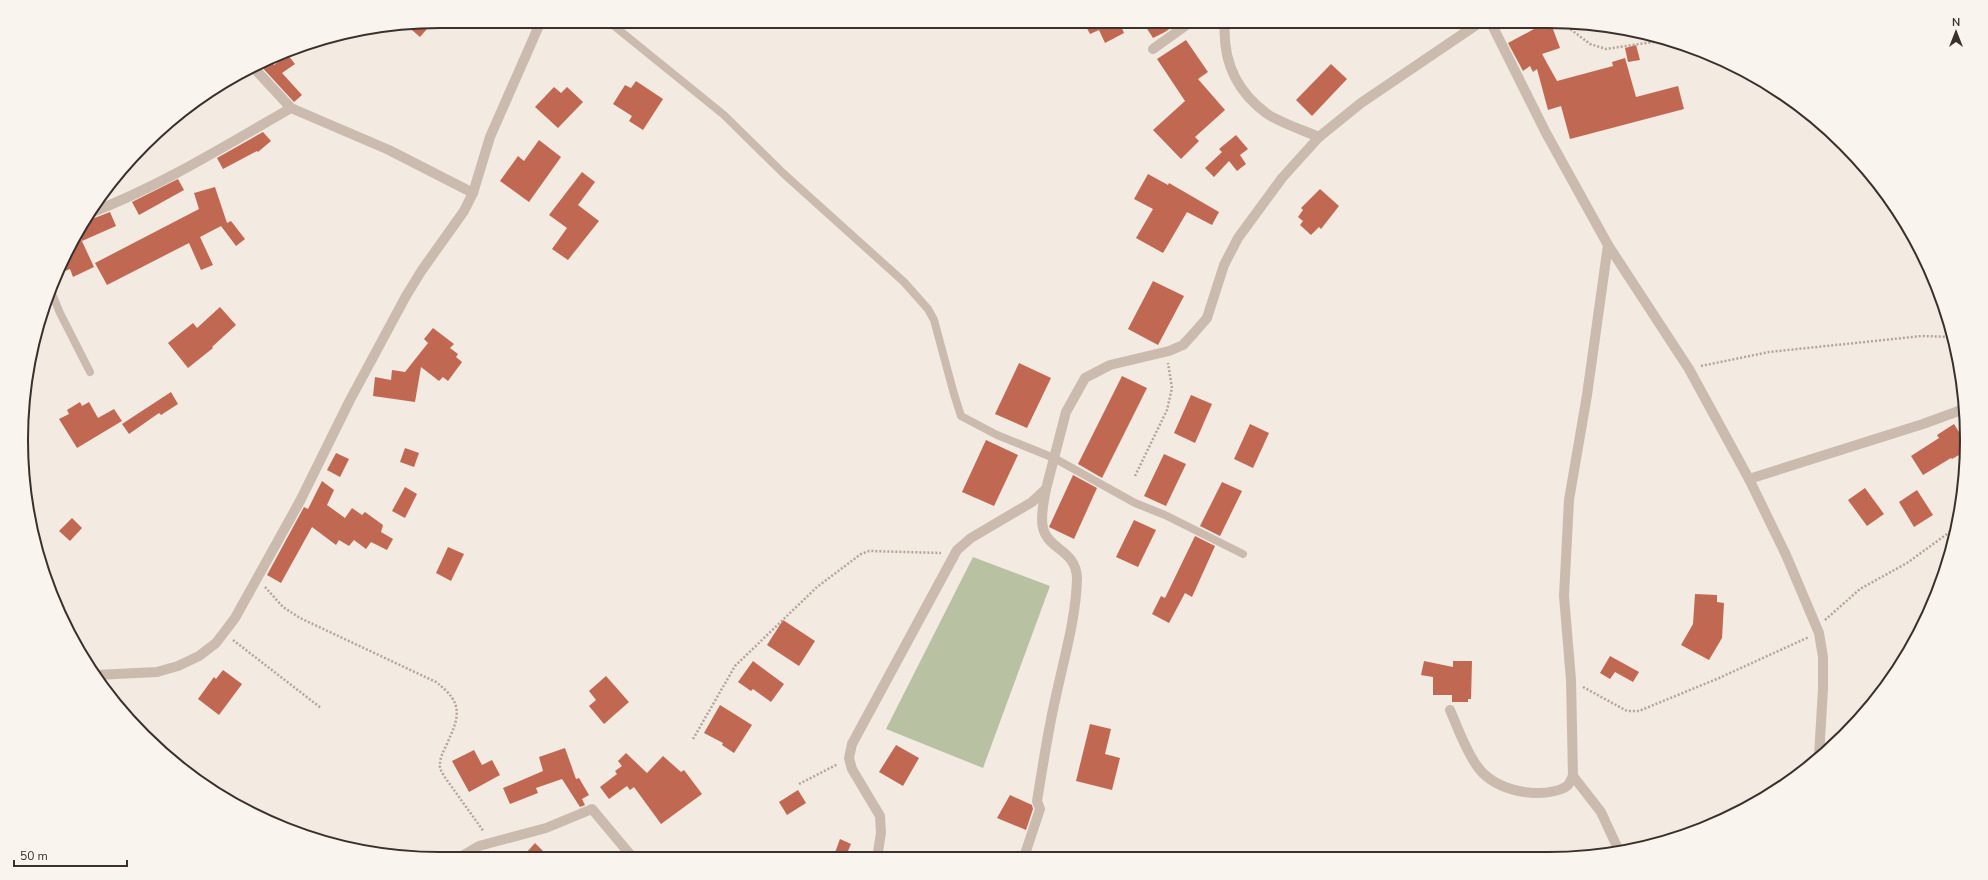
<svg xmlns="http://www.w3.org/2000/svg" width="1988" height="880" font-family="'Nunito Sans',sans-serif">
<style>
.green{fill:#b8c2a2}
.building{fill:#c06852}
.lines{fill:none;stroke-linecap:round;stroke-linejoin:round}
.path{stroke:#b7a498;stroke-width:2.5;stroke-dasharray:2 2;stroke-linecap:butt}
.service{stroke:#cbbaae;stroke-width:8}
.minor{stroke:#cbbaae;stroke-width:10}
.rim{fill:none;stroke:#3a302c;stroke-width:2}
</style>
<rect width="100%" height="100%" fill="#f3eae2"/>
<polygon class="green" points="973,557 1050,586 983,768 886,729"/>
<g class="building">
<polygon points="1083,21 1119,21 1124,33 1105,43 1099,30 1090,34"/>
<polygon points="1142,21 1181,21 1165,32 1153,38"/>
<polygon points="1539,21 1550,21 1560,48 1542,54 1557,81 1613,66 1612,62 1625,58 1636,97 1678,86 1684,109 1570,139 1561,106 1548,110 1537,69 1533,72 1530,66 1523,71 1508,43 1534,29 1532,24"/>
<polygon points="433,22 420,37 405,24 415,23"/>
<polygon points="1186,40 1208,72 1198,79 1225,110 1195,137 1199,141 1181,159 1153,130 1185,101 1157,59"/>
<polygon points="1636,45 1640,60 1628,62 1625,48"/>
<polygon points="288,55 295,64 282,73 302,95 294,102 259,64 269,59 274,65"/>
<polygon points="1331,64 1347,79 1312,116 1296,100"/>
<polygon points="636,81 663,99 643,130 629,121 632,116 613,104 625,85 631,88"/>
<polygon points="554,87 561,93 567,87 583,102 558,128 535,107"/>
<polygon points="263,132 271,141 258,152 257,151 223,169 217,158"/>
<polygon points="1236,135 1248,149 1240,155 1246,164 1237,171 1229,161 1214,177 1205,168 1222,152 1219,149"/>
<polygon points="539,140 561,157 529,202 500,181 518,156 524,161"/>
<polygon points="582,172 595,182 578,205 599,221 568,260 552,249 567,228 549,215"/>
<polygon points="1148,174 1168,185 1169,183 1219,212 1212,225 1187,212 1163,253 1136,238 1153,209 1134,199"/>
<polygon points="178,179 184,190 139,215 132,202"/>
<polygon points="215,187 227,223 231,221 245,239 236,246 221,226 200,237 213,265 201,270 189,243 107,285 95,263 199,209 194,193"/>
<polygon points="1320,189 1339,206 1321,229 1319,227 1311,235 1300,225 1303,221 1298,217 1303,210 1301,208"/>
<polygon points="110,212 116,226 82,241 77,230 86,218 92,219"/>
<polygon points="80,237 94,267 73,277 70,269 57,274 72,241"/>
<polygon points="1153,281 1184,296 1158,345 1128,329"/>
<polygon points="220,307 236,325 212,347 213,348 188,368 168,343 193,323 197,328"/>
<polygon points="433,328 454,344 450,348 458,354 456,357 462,362 448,381 443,377 439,381 421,367 415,402 373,396 375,377 391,380 392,370 405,372 428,343 424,339"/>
<polygon points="1019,363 1051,378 1027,428 995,414"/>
<polygon points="1122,376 1147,388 1102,478 1078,464"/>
<polygon points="171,392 178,404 161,415 159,413 129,434 122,424"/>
<polygon points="1191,395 1212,404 1195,443 1174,433"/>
<polygon points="80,402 82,406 89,402 98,418 114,409 122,421 77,448 59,419 69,414 67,410"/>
<polygon points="1250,424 1269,433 1253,468 1234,459"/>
<polygon points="1954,424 1967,445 1966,451 1952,459 1951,458 1923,475 1911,456 1939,438 1937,435"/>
<polygon points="986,440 1018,455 994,506 962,492"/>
<polygon points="405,448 419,453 414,467 400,462"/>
<polygon points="336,453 349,459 340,477 327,470"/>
<polygon points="1164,454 1186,464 1166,506 1144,496"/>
<polygon points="1073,475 1097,488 1074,539 1049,527"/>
<polygon points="322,481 334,490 327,505 345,518 352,508 362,515 365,512 383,525 381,532 393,539 387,550 371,542 366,549 354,540 349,546 339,540 336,545 312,527 281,583 267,575 304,507 308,509"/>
<polygon points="1222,482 1242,491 1220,536 1200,526"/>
<polygon points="405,487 417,494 405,518 392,511"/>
<polygon points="1865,488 1884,514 1867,526 1848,500"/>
<polygon points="1917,490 1933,515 1914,527 1899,502"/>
<polygon points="72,518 82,528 70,541 59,531"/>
<polygon points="1134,520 1156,530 1138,567 1116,557"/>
<polygon points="1195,536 1215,546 1192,597 1185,593 1169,623 1152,614 1161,596 1165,598"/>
<polygon points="448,547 464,554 451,581 436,573"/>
<polygon points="1695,594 1717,595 1717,602 1724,603 1722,638 1709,660 1681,645 1693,624"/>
<polygon points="783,620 815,641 799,666 767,645"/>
<polygon points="1610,656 1639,672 1633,682 1615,672 1610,679 1600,673"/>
<polygon points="753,661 784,684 771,702 753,689 751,691 738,682"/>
<polygon points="1424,661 1453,667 1453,661 1472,661 1471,699 1468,699 1468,702 1452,702 1452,695 1433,695 1433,677 1421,675"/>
<polygon points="223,670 242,684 219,715 198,699 214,677 216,679"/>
<polygon points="606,676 629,702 604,724 589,706 596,700 589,691"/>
<polygon points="720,705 752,725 734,753 722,745 723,743 704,733"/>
<polygon points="1090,724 1111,729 1105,754 1120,758 1112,790 1076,781"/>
<polygon points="896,745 919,758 903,786 879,772"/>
<polygon points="565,748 576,779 579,778 589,795 582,799 585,805 580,807 562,779 536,788 538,793 510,804 503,788 543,771 539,757"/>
<polygon points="474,750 482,765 492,760 500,775 469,792 452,761"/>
<polygon points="626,753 647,773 663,756 681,772 684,770 702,794 661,824 634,787 630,790 627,786 609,799 600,787 617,774 615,771 622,766 618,761"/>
<polygon points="798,790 806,803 787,815 779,802"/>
<polygon points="1010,795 1032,805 1033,809 1026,830 997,818"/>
<polygon points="840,839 851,844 845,858 833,858"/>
<polygon points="535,843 551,859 532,859 526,853"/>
</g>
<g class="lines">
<g class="path">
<polyline points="1561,22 1590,44 1606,49 1666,40"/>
<polyline points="1701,366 1769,352 1922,336 1952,337"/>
<polyline points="1135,476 1167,410 1172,388 1168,363"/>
<polyline points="36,545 40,552 39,555"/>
<path d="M265,587l18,20 17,11 136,64c29,22 23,35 10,64 -3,6 -6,12 -6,18 -1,4 2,8 4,12l40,56"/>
<polyline points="1825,620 1860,589 1907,563 1958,526"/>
<polyline points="233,640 321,708"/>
<polyline points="1583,687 1627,711 1639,711 1719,678 1809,637"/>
<polyline points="693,739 735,666 817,587 861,554 869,551 941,553"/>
<polyline points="799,784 838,764"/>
<polyline points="1008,854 1013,856"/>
</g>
<g class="service">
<polyline points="608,21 724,115 784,174 904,282 928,309 934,320 954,394 961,416 997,435 1054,458 1135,503 1165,515 1243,554"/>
<polyline points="50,289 60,313 90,372"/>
</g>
<g class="minor">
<path d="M1225,21c-3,38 10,69 41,92 14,10 37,17 53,24"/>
<polyline points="1490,21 1546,133 1608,245 1689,369 1749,479 1786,555 1819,633 1823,657 1823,689 1819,756"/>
<polyline points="1153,49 1192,21"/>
<polyline points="253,67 291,108 389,150 473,193"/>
<path d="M90,213c71,-27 135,-67 201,-105"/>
<polyline points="1749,479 1923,424 1964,409"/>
<polyline points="96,675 157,672 178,666 199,656 216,643 235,618 300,501 350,400 406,296 422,270 464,211 473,193 490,137 541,21"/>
<path d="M1450,710c8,18 15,39 27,56 16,23 52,31 78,25 4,-1 10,-3 13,-6 2,-2 3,-6 5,-9l-2,-96 -7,-84 5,-96 18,-105 21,-150"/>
<polyline points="1573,776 1601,812 1619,851"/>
<path d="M1024,857l16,-48 -3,-8c6,-36 11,-71 19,-105 8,-38 20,-78 21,-117 0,-29 -29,-29 -34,-51 -3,-12 1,-28 3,-39"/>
<polyline points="877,858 881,833 880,816 852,769 849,758 852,744 957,550 971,538 1032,502 1046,489 1066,412 1085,378 1110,365 1169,351 1183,345 1194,333 1207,318 1224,265 1238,238 1282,178 1319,137 1361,103 1482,21"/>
<polyline points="457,859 479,846 546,828 592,809 633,858"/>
</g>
</g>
<path d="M0 0H1988V880H0ZM440 28H1548A412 412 0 0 1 1960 440V440A412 412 0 0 1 1548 852H440A412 412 0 0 1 28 440V440A412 412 0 0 1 440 28Z" fill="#faf4ee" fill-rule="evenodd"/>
<path class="rim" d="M440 28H1548A412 412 0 0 1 1960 440V440A412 412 0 0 1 1548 852H440A412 412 0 0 1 28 440V440A412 412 0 0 1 440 28Z"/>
<g transform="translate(1956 32)" stroke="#faf4ee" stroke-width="3" paint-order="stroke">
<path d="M0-3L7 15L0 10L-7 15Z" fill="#3a302c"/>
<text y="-6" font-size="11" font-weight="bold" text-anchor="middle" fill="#3a302c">N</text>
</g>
<path d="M14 860v6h113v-6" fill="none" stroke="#3a302c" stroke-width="2"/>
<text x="20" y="860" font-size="12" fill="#3a302c" stroke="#faf4ee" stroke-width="3" paint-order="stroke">50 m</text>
</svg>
